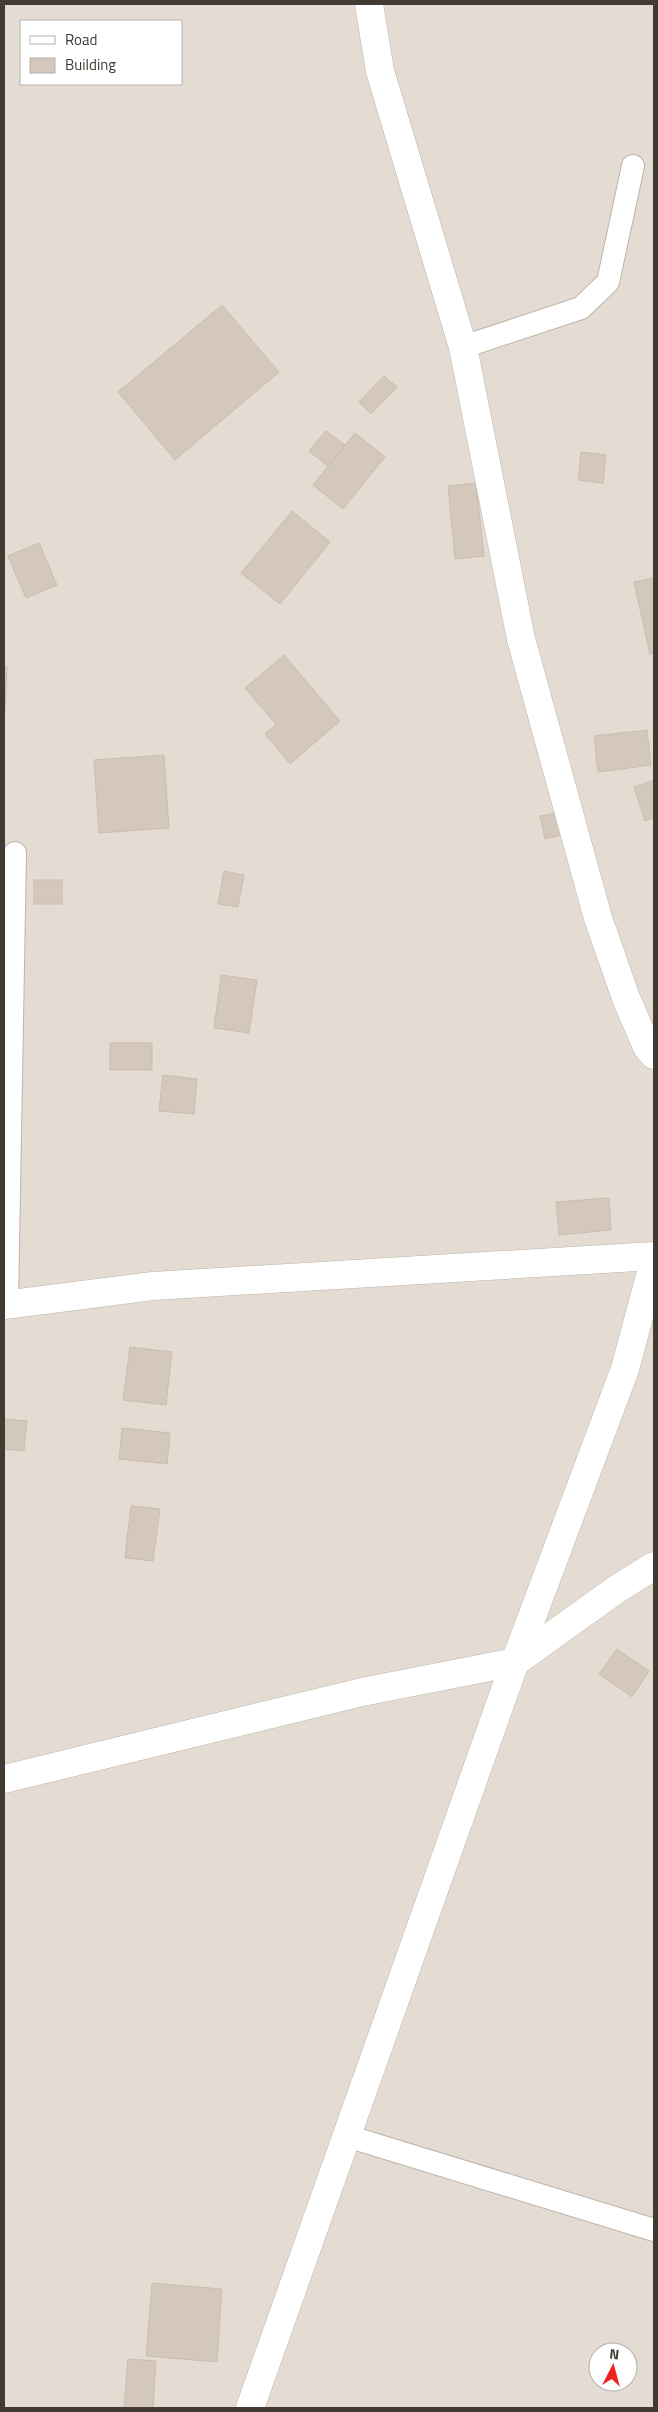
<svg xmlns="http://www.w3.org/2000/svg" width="658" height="2412" font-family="'Titillium Web',sans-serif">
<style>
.residential{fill:#e4dcd2;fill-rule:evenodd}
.building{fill:#d4c8bd;stroke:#ccbcad}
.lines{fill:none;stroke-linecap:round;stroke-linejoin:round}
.service-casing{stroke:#beb4aa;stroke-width:24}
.minor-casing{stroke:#beb4aa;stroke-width:29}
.tertiary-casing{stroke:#beb4aa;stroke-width:29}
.service{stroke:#fff;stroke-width:22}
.minor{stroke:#fff;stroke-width:28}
.tertiary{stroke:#fff;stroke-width:28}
</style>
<rect width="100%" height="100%" fill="#f1ebe3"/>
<path class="residential" d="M4,4h650v2404h-650zM21,21h160v63h-160zM598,2352h30v30h-30z"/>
<g class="building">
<polygon points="222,305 279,372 175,460 118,392"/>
<polygon points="384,376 397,387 371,414 359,402"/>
<polygon points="326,431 345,445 328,466 309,451"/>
<polygon points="355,433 385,457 343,509 313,485"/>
<polygon points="581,452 606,455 603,483 578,480"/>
<polygon points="476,483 484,556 455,559 448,486"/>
<polygon points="292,511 330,542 280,604 241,573"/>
<polygon points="39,543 57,585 26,598 8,556"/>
<polygon points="654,578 654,653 650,654 634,582"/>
<polygon points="284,655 340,721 290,764 265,734 276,724 245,688"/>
<polygon points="4,667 7,667 5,711 4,711"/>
<polygon points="647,730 651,765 598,772 594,736"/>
<polygon points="164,755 169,828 99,833 94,760"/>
<polygon points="654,780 654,818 645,821 634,787"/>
<polygon points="556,813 561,835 545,839 540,816"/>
<polygon points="224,871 244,875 238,907 218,904"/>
<rect x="34" y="880" width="28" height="24"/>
<polygon points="221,975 257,980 249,1033 214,1028"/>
<rect x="110" y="1043" width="42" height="27"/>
<polygon points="163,1075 197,1079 194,1114 159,1111"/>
<polygon points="609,1198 611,1230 559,1235 556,1202"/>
<polygon points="130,1347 172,1352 166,1405 123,1400"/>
<polygon points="4,1419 27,1421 24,1451 4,1449"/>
<polygon points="122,1428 170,1433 167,1464 119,1459"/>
<polygon points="131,1506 160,1509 153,1561 125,1558"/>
<polygon points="617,1649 649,1671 632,1697 599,1674"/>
<polygon points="152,2283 222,2289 217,2362 146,2356"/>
<polygon points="128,2359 156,2361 153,2408 124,2408"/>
</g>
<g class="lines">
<defs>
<g id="service">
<polyline points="463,347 581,308 608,282 633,166"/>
<polyline points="7,1304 15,853"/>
<polyline points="347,2136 654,2230"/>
</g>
<g id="minor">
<polyline points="4,1305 153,1286 654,1256"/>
<polyline points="4,1779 362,1692 515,1662 617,1589 654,1566"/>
</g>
<g id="tertiary">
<polyline points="369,4 380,71 463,347 521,639 598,918 626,998 647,1047 654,1055"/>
<polyline points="250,2408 515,1662 625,1369 654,1261"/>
</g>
</defs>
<use href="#service" class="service-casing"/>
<use href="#minor" class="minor-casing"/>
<use href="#tertiary" class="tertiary-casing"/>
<use href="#service" class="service"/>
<use href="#minor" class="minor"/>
<use href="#tertiary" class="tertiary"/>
</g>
<rect width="658" height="2412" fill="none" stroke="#423b34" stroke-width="10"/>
<rect x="20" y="20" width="162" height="65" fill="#ffffff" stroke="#b3b1ae"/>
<rect x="30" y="36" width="25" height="8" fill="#ffffff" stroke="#b3b1ae"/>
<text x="65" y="45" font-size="15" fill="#423b34">Road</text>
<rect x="30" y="58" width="25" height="15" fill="#d4c8bd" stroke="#b3b1ae"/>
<text x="65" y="70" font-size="15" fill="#423b34">Building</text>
<g transform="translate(613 2367) rotate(6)"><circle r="24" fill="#ffffff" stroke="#b3b1ae"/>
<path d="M0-4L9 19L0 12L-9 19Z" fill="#ed231e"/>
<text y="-8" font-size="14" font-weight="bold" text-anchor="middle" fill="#423b34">N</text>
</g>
</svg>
